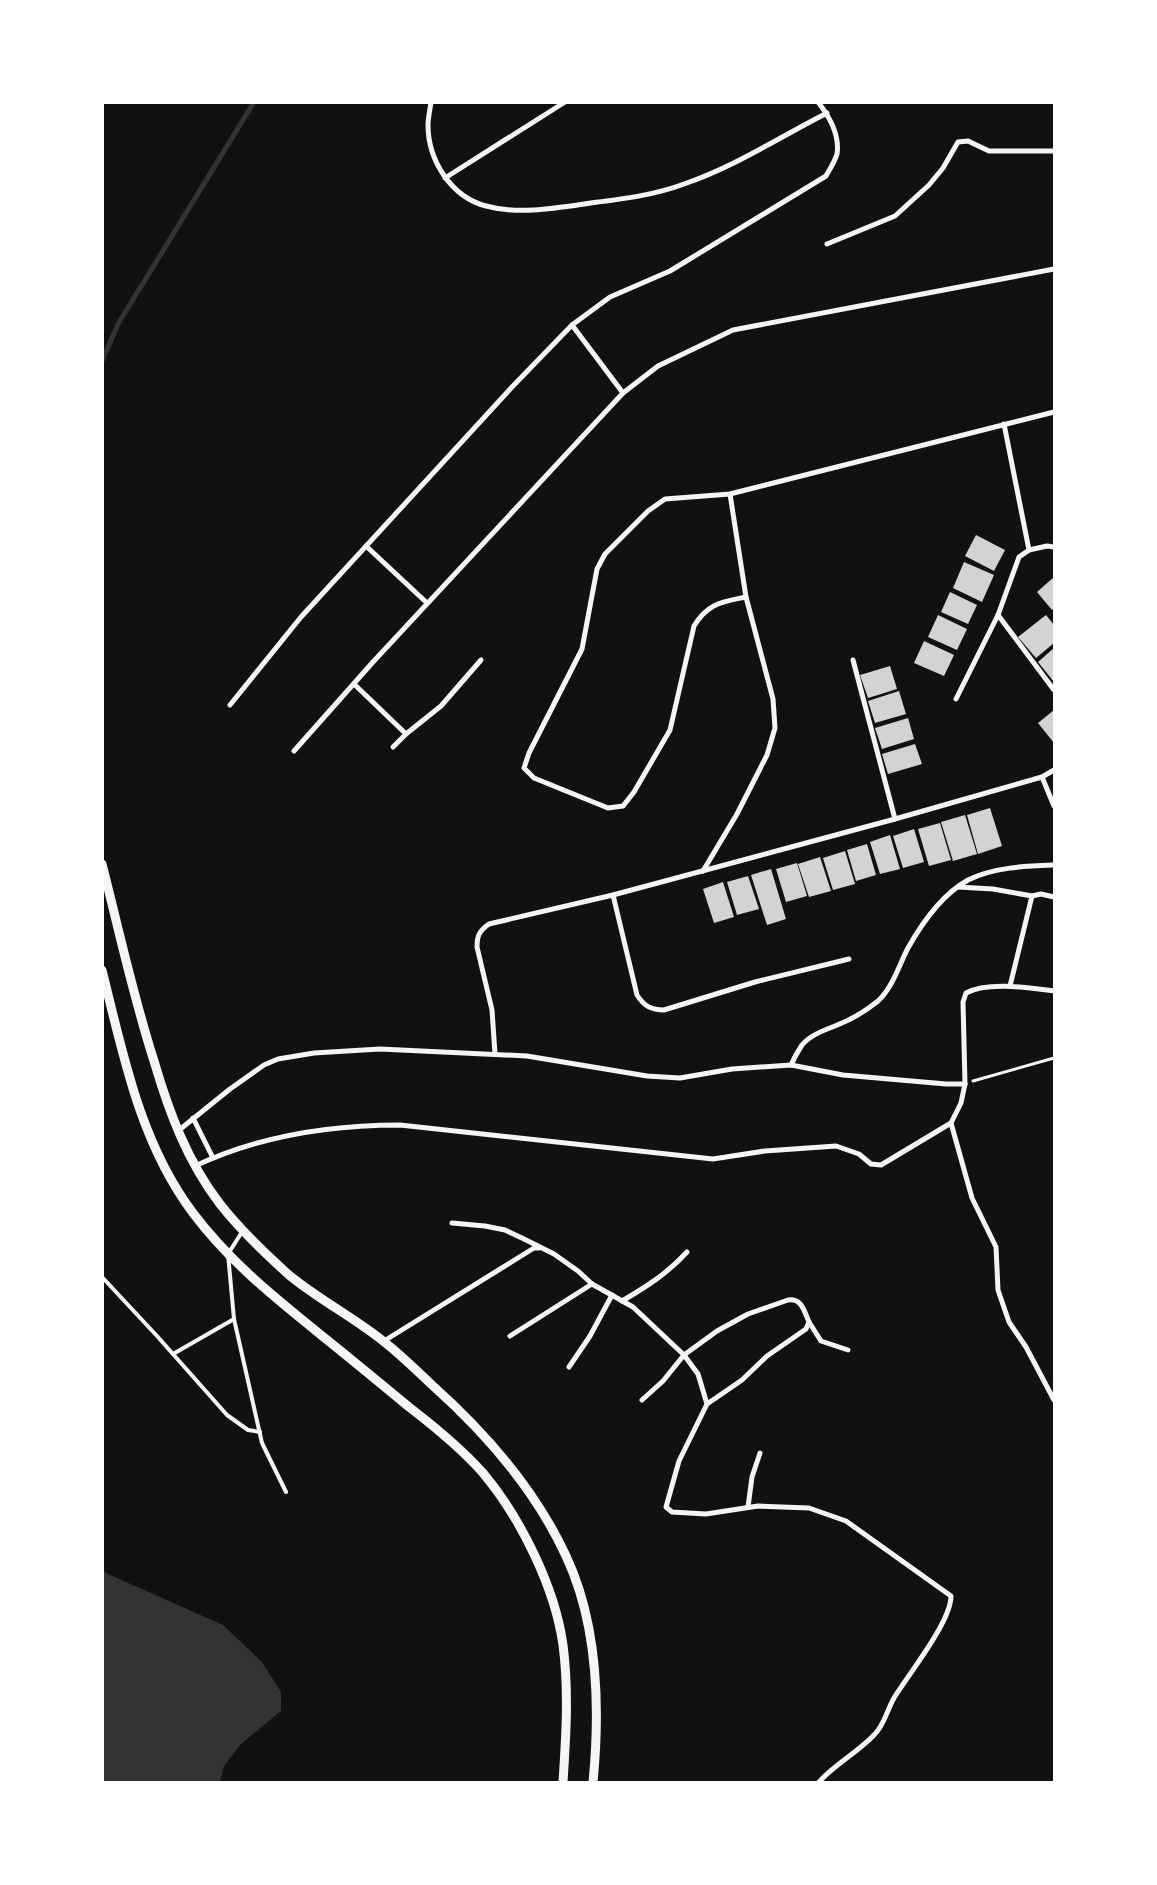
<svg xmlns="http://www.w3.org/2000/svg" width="1157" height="1885" font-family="'Sofia Sans Condensed',sans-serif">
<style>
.water{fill:#333}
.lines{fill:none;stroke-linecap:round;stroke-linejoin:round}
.stream{stroke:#333;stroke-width:5}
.building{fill:#d3d3d3}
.path{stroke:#f5f5f5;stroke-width:3}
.service{stroke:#f5f5f5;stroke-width:4}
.minor{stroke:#f5f5f5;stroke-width:5}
.tertiary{stroke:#f5f5f5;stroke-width:9}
</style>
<rect width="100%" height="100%" fill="#111"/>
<polygon class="water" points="103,1570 108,1574 223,1625 262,1662 281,1692 281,1711 241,1744 224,1766 220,1782 103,1782"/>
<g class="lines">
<polyline class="stream" points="102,361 118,324 254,102"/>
</g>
<g class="building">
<polygon points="976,535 1005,550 994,571 965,556"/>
<polygon points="964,562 994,575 982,602 953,588"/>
<polygon points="1054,577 1054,608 1052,610 1037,592"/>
<polygon points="950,592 977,605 968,624 941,612"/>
<polygon points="938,615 967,629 957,650 928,637"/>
<polygon points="1046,615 1054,625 1054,643 1036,658 1018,637"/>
<polygon points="924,641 954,655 944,676 914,663"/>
<polygon points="1054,648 1054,682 1038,662"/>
<polygon points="890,666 897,689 868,698 860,675"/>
<polygon points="899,691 906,714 875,723 868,701"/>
<polygon points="1054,710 1054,743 1038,723"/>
<polygon points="908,718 914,739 882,749 875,728"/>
<polygon points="915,744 922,764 888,774 882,754"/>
<polygon points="990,808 1002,846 978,854 967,815"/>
<polygon points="965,815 977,854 953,861 941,822"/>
<polygon points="940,823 951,860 929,866 918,829"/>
<polygon points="914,829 924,862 903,868 893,836"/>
<polygon points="890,835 900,869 880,874 870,842"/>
<polygon points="867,844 876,875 856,881 847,850"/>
<polygon points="845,851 855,884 833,890 823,858"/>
<polygon points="820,857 831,891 809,897 798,864"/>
<polygon points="797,863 807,896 786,902 776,869"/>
<polygon points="771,869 786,919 767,925 751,875"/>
<polygon points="748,876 759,909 737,915 727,882"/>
<polygon points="723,882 734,917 714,923 703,889"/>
</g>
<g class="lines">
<polyline class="path" points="973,1081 1054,1058"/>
<g class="service">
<polyline points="242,1232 228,1254 234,1319 262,1443 286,1492"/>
<polyline points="102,1277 157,1336 227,1415 248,1430 260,1432"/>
<polyline points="173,1354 234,1319"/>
</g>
<g class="minor">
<path d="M431,102c-1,8 -3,16 -3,23 0,35 23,72 58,81 33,9 71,2 105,-3 31,-4 64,-8 93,-19 50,-17 96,-47 143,-71"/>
<polyline points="445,178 565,102"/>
<polyline points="827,244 895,216 929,185 943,168 958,142 968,141 989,151 1054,151"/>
<polyline points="572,325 623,393"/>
<polyline points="1004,424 1029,550"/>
<polyline points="366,546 427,603"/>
<path d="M746,597c-24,5 -38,6 -52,29l-24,104 -36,62 -11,14 -15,2 -74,-30 -10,-10 5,-15 53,-104 15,-80 8,-15 43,-43 17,-12 65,-5 324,-82"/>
<polyline points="998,615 1054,690"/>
<polyline points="853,660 895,819"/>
<polyline points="354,684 406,734 441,706 481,660"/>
<polyline points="956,699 998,615 1019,557 1029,550 1047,546 1054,547"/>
<path d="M230,705l71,-88 211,-230 60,-62 38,-28 60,-26 156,-95c4,-7 9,-15 11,-22 3,-19 -8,-38 -19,-52"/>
<polyline points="393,747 406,734"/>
<polyline points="294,751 373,662 623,393 658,366 733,330 1054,269"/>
<polyline points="1042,777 1054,806"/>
<polyline points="703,871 737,814 767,755 775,728 773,699 746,597 730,494"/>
<polyline points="958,887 993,889 1032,896"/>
<path d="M613,895l24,100c7,11 14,15 27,15l91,-28 94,-23"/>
<polyline points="1010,986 1032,896 1041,894 1054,897"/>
<path d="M495,1054l-3,-44 -15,-63c0,-11 2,-16 12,-23l124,-29 282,-76 147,-42 12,-7"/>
<path d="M791,1065c3,-7 7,-14 11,-20 10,-12 27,-16 40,-22 12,-5 26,-14 36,-22 15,-14 21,-36 30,-53 14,-25 35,-54 60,-68 26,-13 59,-14 86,-15"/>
<polyline points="193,1118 213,1158"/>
<polyline points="951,1123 972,1198 996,1247 998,1290 1009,1322 1026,1347 1054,1400"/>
<path d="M951,1123l10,-20 4,-19 -2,-82 3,-9c22,-12 64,-5 88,-2"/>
<polyline points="178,1131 230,1089 264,1065 278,1059 314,1053 380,1049 527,1056 647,1076 680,1078 732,1069 791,1065 843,1075 946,1084 965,1084"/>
<path d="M195,1166c64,-30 135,-41 205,-41l313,34 52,-8 71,-5 23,8 12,10 10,1 70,-42"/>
<path d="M452,1223l33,3 20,4 19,9 30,15 24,17 14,13 41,23 51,48 14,19 9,30 -28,57 -13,46 6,5 34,2 52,-8 51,2 37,13 105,75c0,26 -43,79 -57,102 -7,12 -10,28 -20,37 -17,18 -39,29 -55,47"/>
<path d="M622,1301c24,-14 46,-28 65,-49"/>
<polyline points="809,1322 821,1341 848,1350"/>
<polyline points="510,1336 592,1284"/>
<polyline points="384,1341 534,1248 539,1248"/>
<polyline points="569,1367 590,1336 612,1295"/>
<path d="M642,1400l21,-19 21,-26 33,-24 31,-17 40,-14c14,-2 16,11 21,22l-3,7 -39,27 -25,24 -35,24"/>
<polyline points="748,1507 752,1477 760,1453"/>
</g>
<g class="tertiary">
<path d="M102,864c17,66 31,132 52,197 15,51 33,100 66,143 17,22 48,52 69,71 29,24 64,42 94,66 17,13 33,29 49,44 55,49 103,104 134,171 32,68 34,154 27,226"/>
<path d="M102,970c21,84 38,173 91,243 36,48 82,85 128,122 30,24 59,48 88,72 26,20 52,41 74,66 37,44 72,114 80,172 6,46 3,91 0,137"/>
</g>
</g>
<rect width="1157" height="1885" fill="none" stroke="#ffffff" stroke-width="208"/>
</svg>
